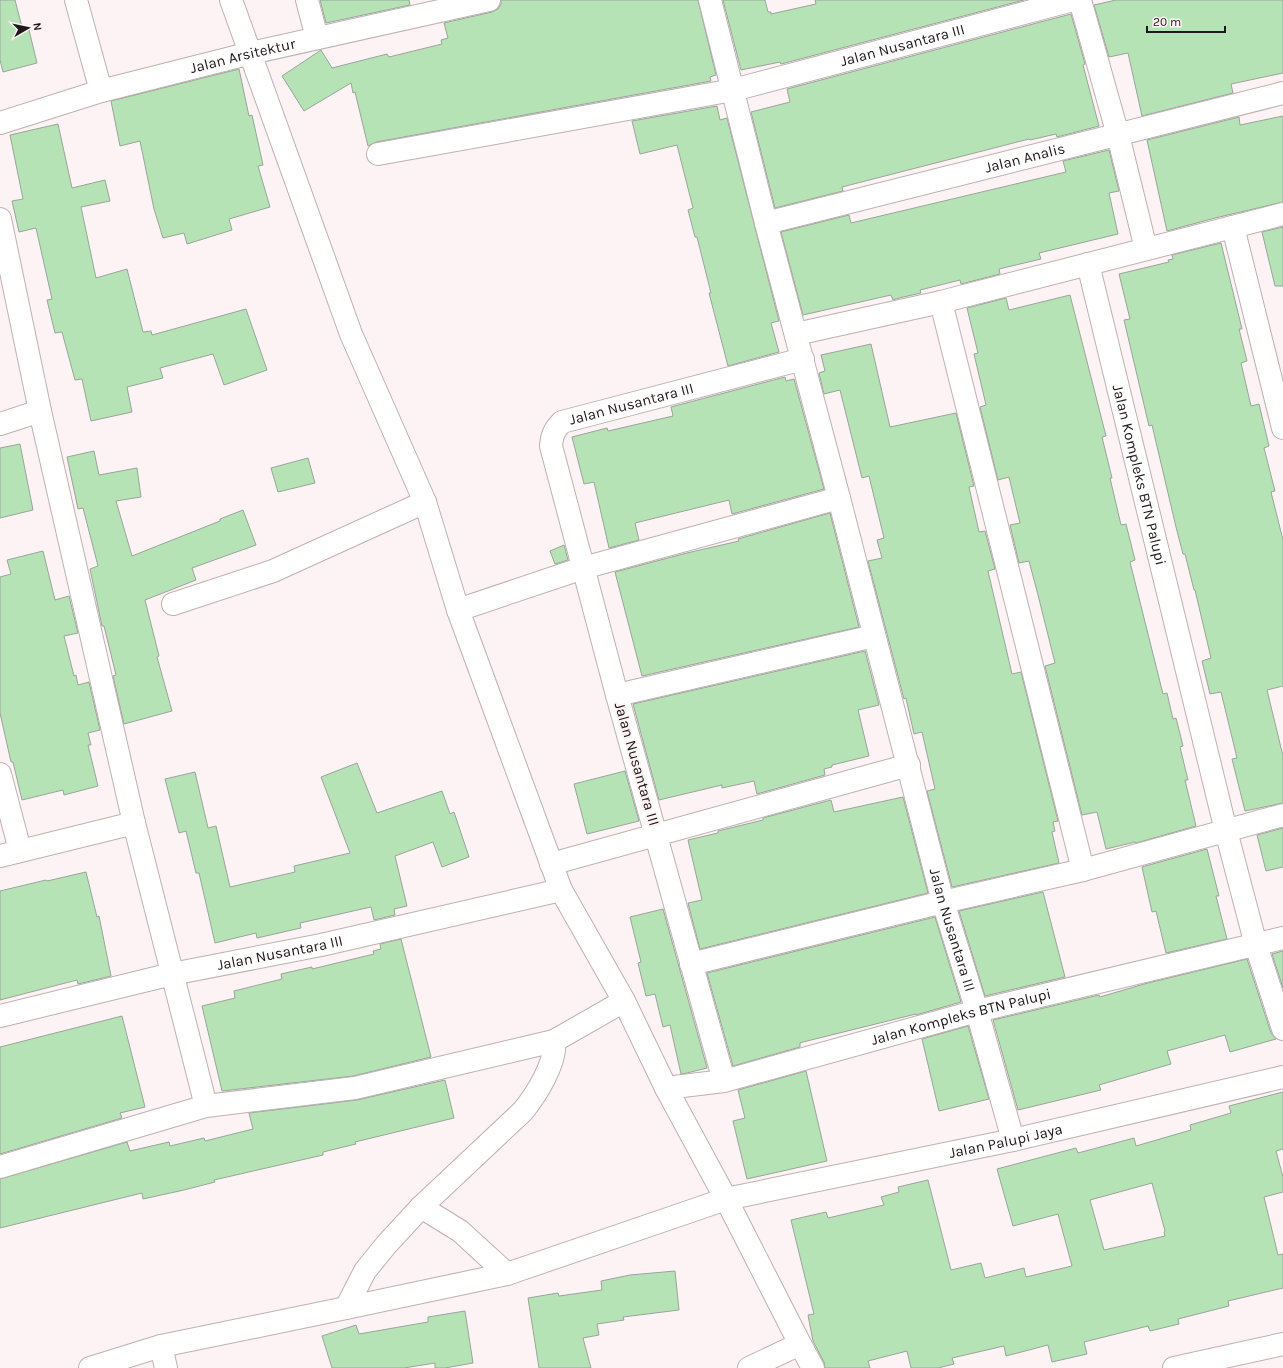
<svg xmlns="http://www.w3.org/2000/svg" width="1283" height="1368" font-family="Karla,sans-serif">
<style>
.building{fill:#b5e3b6;stroke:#9aa49a;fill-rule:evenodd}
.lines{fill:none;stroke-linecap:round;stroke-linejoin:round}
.street-casing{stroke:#bfb0b1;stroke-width:24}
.street{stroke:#fff;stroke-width:22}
.labels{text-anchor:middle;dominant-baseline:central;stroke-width:4;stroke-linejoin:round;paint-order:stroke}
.street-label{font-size:15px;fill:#1e1819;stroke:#fdf3f4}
</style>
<rect width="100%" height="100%" fill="#fdf3f4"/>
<g class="building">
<polygon points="0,0 15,0 23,31 29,30 37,63 3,72 0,60"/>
<polygon points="320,0 409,0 410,5 326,23"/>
<polygon points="501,0 698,0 716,75 710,77 711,81 376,142 368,146 355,92 353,93 351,83 304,111 282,76 321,50 332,68 387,54 389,57 442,44 441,40 448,38 444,23 492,12 498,9 501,4"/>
<polygon points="723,0 765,0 768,12 771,12 771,14 816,4 815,0 1024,0 781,64 780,62 741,70"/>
<polygon points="1116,0 1283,0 1283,73 1231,84 1233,93 1142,116 1128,53 1109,57 1094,5"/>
<polygon points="1071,14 1085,64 1083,65 1099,126 1057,137 1056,134 1030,140 1029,139 842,187 843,191 775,208 751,112 790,102 787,89"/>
<polygon points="239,69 249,116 252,115 263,165 258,166 270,207 229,219 232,230 187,244 184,233 163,238 154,209 140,141 120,146 111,101"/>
<polygon points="717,106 720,120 727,118 779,321 771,323 779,352 728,366 709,293 711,293 697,237 695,237 688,210 693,208 677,145 640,154 632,121"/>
<polygon points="1283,116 1283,202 1215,218 1167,231 1147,140 1239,117 1240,125"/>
<polygon points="58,124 72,188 105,180 110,201 81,207 96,278 127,269 143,332 151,331 152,335 246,309 267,370 224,385 213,354 160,368 163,378 127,387 132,412 91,421 82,379 75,380 62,332 55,333 47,300 52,299 36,228 19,232 12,201 23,199 10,135"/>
<polygon points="1109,150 1119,191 1109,193 1118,234 1039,253 1041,259 999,269 1000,274 961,284 960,280 920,290 921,293 899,298 893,300 891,295 803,315 781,232 849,215 851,223 1066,172 1063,161"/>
<polygon points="1283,227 1283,286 1275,286 1262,232"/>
<polygon points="1221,243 1242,329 1239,329 1247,361 1241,363 1251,406 1259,404 1269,446 1264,448 1275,491 1271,492 1283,540 1283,686 1267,690 1283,756 1283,803 1245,811 1232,759 1237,758 1221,692 1210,694 1202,661 1211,658 1195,590 1194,590 1185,554 1183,554 1176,527 1152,425 1149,426 1124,320 1130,319 1119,274 1169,262 1168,260 1173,259 1172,255"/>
<polygon points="1070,295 1106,436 1102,437 1112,478 1110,478 1121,525 1126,524 1135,560 1130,562 1163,694 1167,693 1173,719 1176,718 1183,746 1180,747 1188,780 1185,780 1196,826 1136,843 1135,842 1106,849 1097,812 1082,815 1045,666 1055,663 1038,595 1029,561 1019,563 1010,525 1020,523 1009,477 998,480 980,407 986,405 974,354 978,353 967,308 1006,298 1009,310"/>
<polygon points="871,344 890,427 956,413 974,486 969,487 979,532 985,531 995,569 988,571 1012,674 1021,672 1058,821 1053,822 1055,831 1052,832 1059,863 952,887 927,791 935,789 922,732 914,734 906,698 904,699 868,561 882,558 877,540 884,538 869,476 862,478 840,390 824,394 819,373 825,371 821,355"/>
<polygon points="785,377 786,381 794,379 824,489 732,514 729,500 635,523 639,540 609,548 594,482 584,484 572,437 607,428 608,431 673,416 671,407"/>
<polygon points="20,444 33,510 0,518 0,448"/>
<polygon points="94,451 99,475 137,468 141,497 116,501 132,556 220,521 220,519 243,510 256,545 192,568 196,580 145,600 159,656 157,657 172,711 124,724 113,676 116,675 104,626 102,626 90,569 98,566 83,508 78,509 67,457"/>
<polygon points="308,458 315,483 278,492 271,468"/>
<polygon points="830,513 859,627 642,676 615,572 687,553 739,541 738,539"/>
<polygon points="564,545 568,560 555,564 550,551"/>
<polygon points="43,551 55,600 69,596 78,633 64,636 74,676 76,675 78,685 89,682 100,730 88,733 91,745 88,745 98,786 64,795 63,790 22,800 13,762 11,762 0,713 0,577 11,574 7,560"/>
<polygon points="865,651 879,705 858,710 869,756 832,765 832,767 824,769 825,775 757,794 754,781 722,788 722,785 659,800 633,704"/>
<polygon points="357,763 377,813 442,791 450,814 454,812 469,857 442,867 433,842 395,856 407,906 394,909 395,915 374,920 371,907 300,923 301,928 257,938 256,933 215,943 199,873 196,873 186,831 179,833 165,779 195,772 208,828 216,826 230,887 295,872 294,866 350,853 321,777"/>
<polygon points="625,771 639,821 587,834 574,784"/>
<polygon points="903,797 928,893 700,949 688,903 702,900 688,840 718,833 718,831 763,820 763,818 831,800 834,812"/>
<polygon points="1283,828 1283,867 1266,871 1257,835"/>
<polygon points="1207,849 1219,896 1216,896 1227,939 1166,953 1156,911 1152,912 1142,867"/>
<polygon points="86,872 97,917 99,916 111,976 78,984 77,980 0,1000 0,891 46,880 47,881"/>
<polygon points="1043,892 1065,977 985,996 959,911"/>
<polygon points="663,909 707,1068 687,1073 681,1074 670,1025 663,1027 655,994 646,996 638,963 641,962 630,917"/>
<polygon points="935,917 961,1002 916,1015 916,1014 803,1042 800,1043 800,1047 733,1066 707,973"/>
<polygon points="401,939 431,1057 353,1076 222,1091 202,1006 235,998 234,991 282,979 281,974 312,967 312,969 374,954 373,951 381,949 380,944"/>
<polygon points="1283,951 1283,988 1272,954"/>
<polygon points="1247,959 1271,1033 1276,1039 1230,1052 1225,1035 1167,1051 1171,1064 1099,1085 1101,1090 1018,1110 993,1020 1099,995 1100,997 1144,984"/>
<polygon points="122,1016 145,1107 120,1113 122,1118 0,1154 0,1047"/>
<polygon points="968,1026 989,1099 939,1111 922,1039"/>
<polygon points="806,1071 827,1161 747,1179 733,1121 745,1118 738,1090"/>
<polygon points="445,1080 454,1118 355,1142 356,1144 323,1152 323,1155 214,1180 215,1182 184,1190 143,1199 142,1193 0,1228 0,1179 127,1142 130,1151 169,1142 170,1146 204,1138 205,1141 253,1129 249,1113 357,1100"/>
<path d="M1283,1092v57l-7,2 7,26v15l-19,5 14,58 5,-1v34l-55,13 1,5 -51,13 1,5 -29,7 -2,-5 -64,16 3,12 -35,8 -4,-17 -42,11 -2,-10 -52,12 2,6 -16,4h-27l-4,-17 -39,10 2,7h-45l-1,-6 -11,-21 -5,-26 6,-1 -23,-94 35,-8 2,6 56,-13 -3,-8 18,-5 -1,-5 30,-7 23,90 30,-7 4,15 39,-10 2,9 46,-11 -14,-52 -45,12 -16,-57 79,-21 2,5 56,-15 2,8 55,-16 -1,-5 41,-12 -2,-7zM1152,1183l13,48 -1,1 1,4 -61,14 -14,-50z"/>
<polygon points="675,1271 679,1310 623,1317 624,1320 597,1324 599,1335 583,1338 591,1368 539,1368 528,1298 558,1293 559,1296 602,1290 601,1281 630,1275"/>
<polygon points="465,1311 473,1363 445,1368 435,1368 435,1363 404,1368 332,1368 322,1336 356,1325 359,1334 428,1322 428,1317"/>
</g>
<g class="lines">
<defs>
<g id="street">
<polyline points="76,0 101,91"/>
<polyline points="231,0 351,334 425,502 458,610 561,890 624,1001 666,1088 726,1199 800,1344 813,1368"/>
<polyline points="307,0 317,38"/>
<path id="s1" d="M710,0l56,223 73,275 104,404 34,109 36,129"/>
<polyline points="1080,0 1118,135 1146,249"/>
<path id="s2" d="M0,123l101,-32 150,-38 238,-53"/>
<path id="s3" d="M378,154l355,-64 340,-90"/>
<polyline points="0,219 40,411 134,823 206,1106"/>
<path id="s4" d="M766,223l517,-130"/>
<polyline points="1233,227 1283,428"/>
<path id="s5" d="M1088,264l138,567 30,114 27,84"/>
<polyline points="941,302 1083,870"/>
<polyline points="796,334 941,302 1283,214"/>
<polyline points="0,424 40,411"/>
<polyline points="173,604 273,571 425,502"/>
<polyline points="458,610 583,568 839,498"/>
<polyline points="617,695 874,636"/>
<polyline points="0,774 20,850"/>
<polyline points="0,856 134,823"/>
<polyline points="551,864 909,765"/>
<polyline points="691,964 943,902 1083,870 1283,815"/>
<path id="s6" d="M0,1016l172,-42 149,-29 240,-55"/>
<path id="s7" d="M724,1081l-107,-386 -66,-249c1,-11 3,-16 11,-24l241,-63"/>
<path id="s8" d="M666,1088l58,-7 253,-70 306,-73"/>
<polyline points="0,1167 206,1106 355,1088 554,1041 624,1001"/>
<polyline points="421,1207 460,1231 507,1274"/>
<path d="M346,1308l19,-37 21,-26 35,-38 102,-96c13,-16 34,-49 31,-70"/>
<polyline points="161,1346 166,1368"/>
<path id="s9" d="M90,1368l71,-22 185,-38 161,-34 219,-75 287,-59 270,-63"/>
<polyline points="749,1368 800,1344"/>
<polyline points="1174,1368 1283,1344"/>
</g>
</defs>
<use href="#street" class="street-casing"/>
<use href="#street" class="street"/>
</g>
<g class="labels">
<g class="street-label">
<text stroke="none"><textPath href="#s3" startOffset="536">Jalan Nusantara III</textPath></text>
<text stroke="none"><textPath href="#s2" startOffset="252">Jalan Arsitektur</textPath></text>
<text stroke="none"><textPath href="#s4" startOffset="267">Jalan Analis</textPath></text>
<text stroke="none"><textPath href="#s7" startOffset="757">Jalan Nusantara III</textPath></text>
<text stroke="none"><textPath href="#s5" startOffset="217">Jalan Kompleks BTN Palupi</textPath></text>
<text transform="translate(637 764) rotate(74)">Jalan Nusantara III</text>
<text stroke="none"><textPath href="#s1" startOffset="961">Jalan Nusantara III</textPath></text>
<text stroke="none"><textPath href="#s6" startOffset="287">Jalan Nusantara III</textPath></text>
<text stroke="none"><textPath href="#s8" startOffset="304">Jalan Kompleks BTN Palupi</textPath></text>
<text stroke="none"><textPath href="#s9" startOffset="945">Jalan Palupi Jaya</textPath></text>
</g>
</g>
<g transform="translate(28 28) rotate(81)" stroke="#fdf3f4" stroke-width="3" paint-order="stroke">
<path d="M0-3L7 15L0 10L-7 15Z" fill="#1e1819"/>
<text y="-6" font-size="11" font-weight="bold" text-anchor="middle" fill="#1e1819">N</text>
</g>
<path d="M1147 26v6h78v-6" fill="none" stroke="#1e1819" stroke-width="2"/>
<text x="1153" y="26" font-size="12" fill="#1e1819" stroke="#fdf3f4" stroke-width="3" paint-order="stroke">20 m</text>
</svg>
